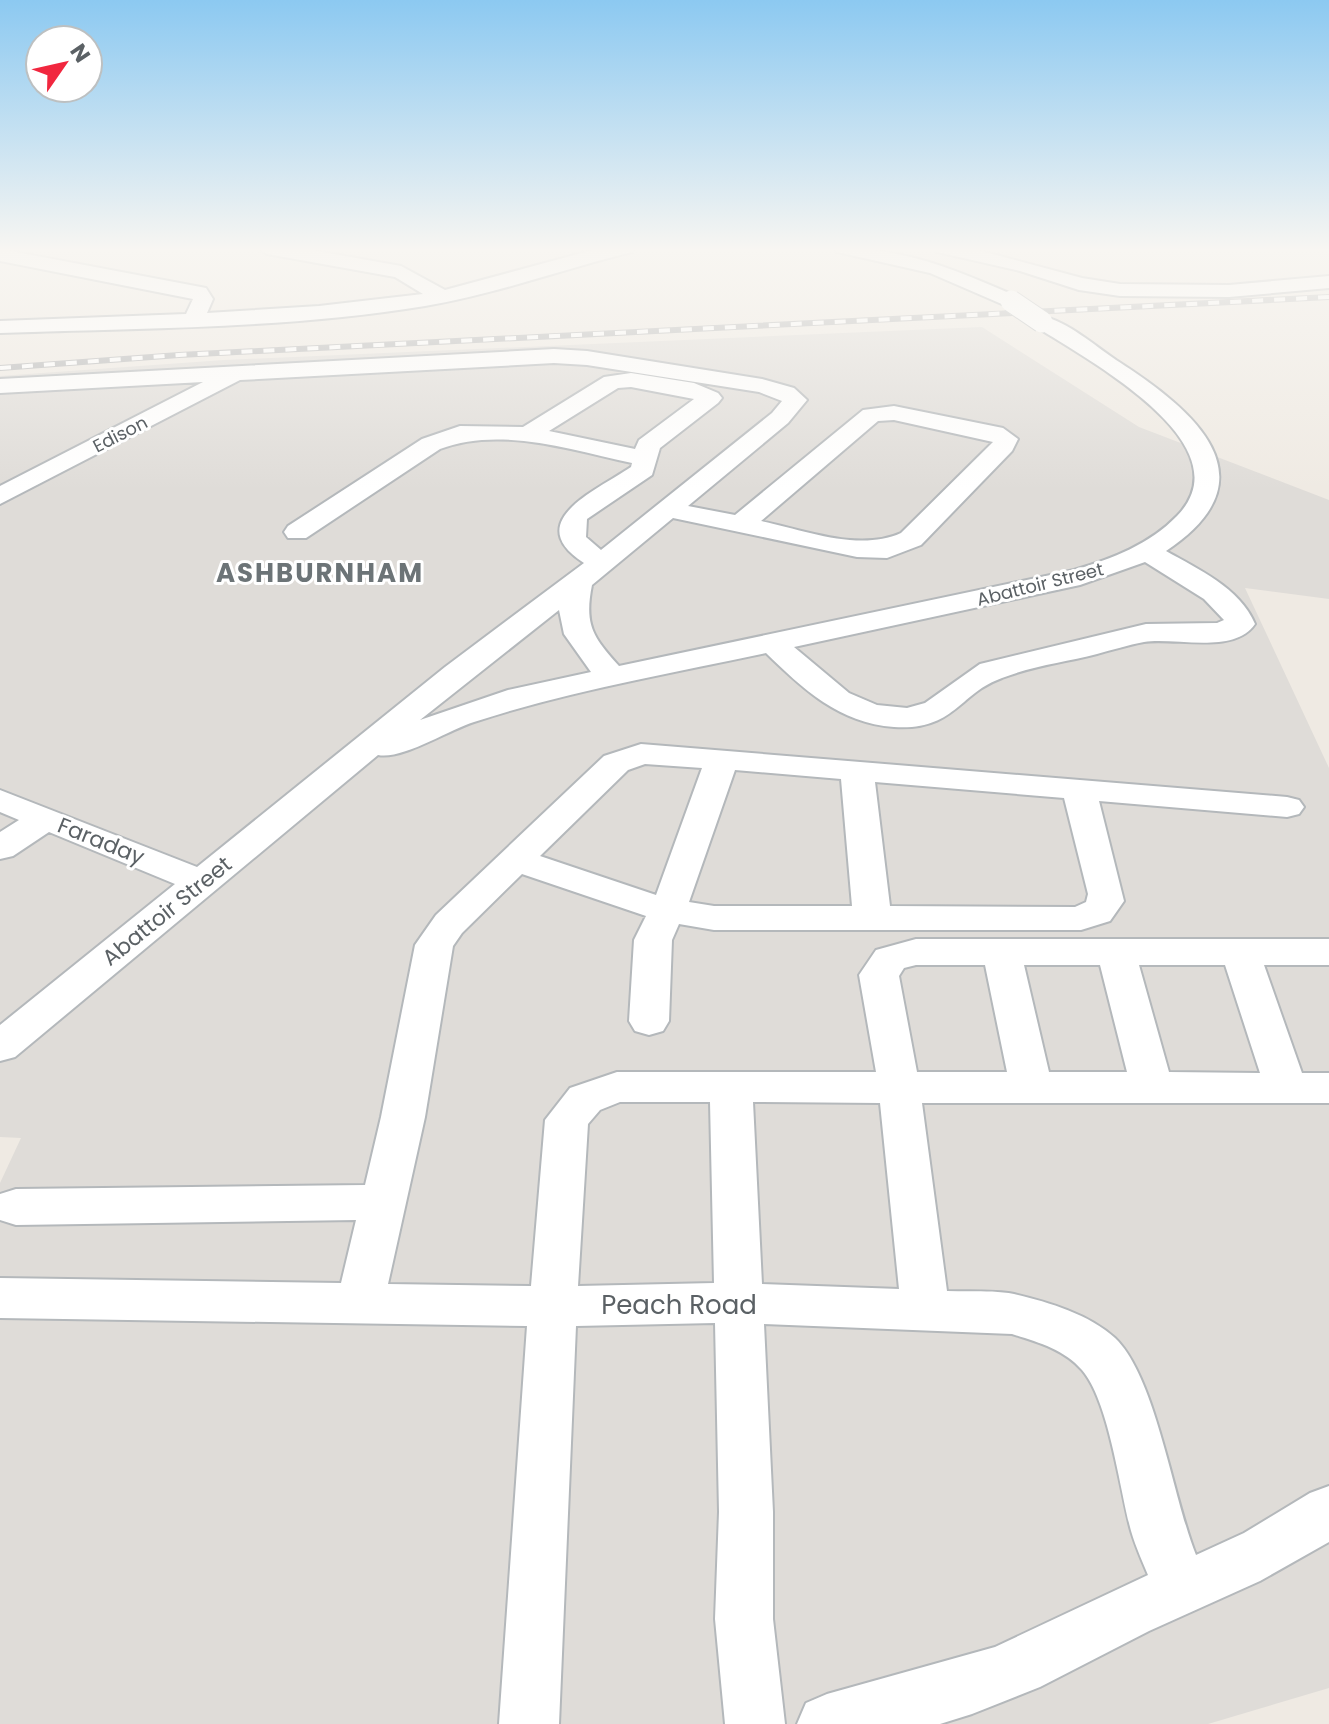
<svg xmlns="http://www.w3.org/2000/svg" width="1329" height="1724" viewBox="0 0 1329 1724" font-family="Poppins,sans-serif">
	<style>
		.industrial { fill: #dfdcd8 }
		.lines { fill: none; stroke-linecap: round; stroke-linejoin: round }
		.minor-casing { stroke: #b4b8bb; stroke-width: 4 }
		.minor { fill: #fff; fill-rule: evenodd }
		.rail-casing { stroke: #b3b4b5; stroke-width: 6 }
		.rail { stroke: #fff; stroke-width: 4; stroke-dasharray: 11; stroke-linecap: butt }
		.minor-bridge-casing { stroke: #b4b8bb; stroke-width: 23; stroke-linecap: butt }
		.minor-bridge { stroke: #fff; stroke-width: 21 }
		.labels { text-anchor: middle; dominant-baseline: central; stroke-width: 6; stroke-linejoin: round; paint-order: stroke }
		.far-street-label { font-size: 18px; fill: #5b6165; stroke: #fff }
		.street-label { font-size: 22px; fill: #5b6165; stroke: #fff }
		.far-district-label { font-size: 26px; font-weight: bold; letter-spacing: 2px; fill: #6c7477; stroke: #fff }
		.near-street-label { font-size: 26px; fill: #5b6165; stroke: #fff }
	</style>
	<rect width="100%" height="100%" fill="#efeae3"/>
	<!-- industrial -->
	<path class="industrial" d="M 982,327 L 1139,427 L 1329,500 L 1329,599 L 1245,588 L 1329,768 L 1329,1688 L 1208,1724 L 0,1724 L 0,1183 L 21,1138 L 0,1137 L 0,376 L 224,360 Z"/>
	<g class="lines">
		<!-- minor casing -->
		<g class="minor-casing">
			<path id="minor" d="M 258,248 L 300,248 L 401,266 L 445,290 L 600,248 L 634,248 L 632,252 C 563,269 496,294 425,306 C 285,329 142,328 0,333 L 0,321 L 186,314 L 193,299 L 0,261 L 0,249 L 206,288 L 213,299 L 207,313 L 319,306 L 423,294 L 395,277 L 267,254 Z
				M 835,248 C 906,248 954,269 1018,297 L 1021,301 L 1011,307 L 1004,305 L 930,273 L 837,252 Z
				M 935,248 L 970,248 L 1082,278 L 1120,284 L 1229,285 L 1329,276 L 1329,288 L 1229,297 L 1120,296 L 1079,290 L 1020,271 L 937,252 Z
				M 1042,316 C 1068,322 1094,345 1116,360 C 1194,410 1276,478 1166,551 C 1198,569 1240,588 1255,624 C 1234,655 1175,637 1144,642 C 1128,645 1112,650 1097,654 C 1066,662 1032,666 1002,678 C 959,693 955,731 894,727 C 839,723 803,689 766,653 C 668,674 569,691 474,722 C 449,730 402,760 378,755 L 15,1057 L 0,1061 L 0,1025 L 175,884 L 49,832 L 13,856 L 0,859 L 0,832 L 19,820 L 0,812 L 0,790 L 197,867 L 445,667 L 584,563 C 520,522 597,490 631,467 L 632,463 C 571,450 500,426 440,449 L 306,538 L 288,538 L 284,532 L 288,526 L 422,439 L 460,426 L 523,427 L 604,377 L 631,373 L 694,383 L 718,393 L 722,398 L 718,403 L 660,448 L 652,475 L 587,519 L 586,537 L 601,550 L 772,413 L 782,401 L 759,392 L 587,365 L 554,363 L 240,380 L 0,504 L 0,486 L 203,382 L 0,393 L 0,379 L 554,349 L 587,351 L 762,379 L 794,388 L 807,400 L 788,423 L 688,506 L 735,515 L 863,410 L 894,406 L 1003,428 L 1018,439 L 1012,451 L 921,545 L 887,558 L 857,557 L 673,518 L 592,585 C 584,625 593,637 619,666 L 1074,570 C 1112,559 1150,544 1177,516 C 1248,444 1084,358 1035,326 L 1032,322 ZM 631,387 L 694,399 L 639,440 L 635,449 L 549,431 L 618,388 ZM 894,420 L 993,442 L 901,533 C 859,552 804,530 761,521 L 878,421 ZM 1145,562 L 1204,599 L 1224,620 L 1217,623 L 1146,624 L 980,664 L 925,703 L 907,708 L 877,705 L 849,693 L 794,647 L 1080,585 ZM 559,610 L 564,634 L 591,672 L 508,690 L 420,720 Z
				M 641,744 L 1287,797 L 1299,800 L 1304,807 L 1299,814 L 1287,817 L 1099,801 L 1124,901 L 1110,921 L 1081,930 L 714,930 L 679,924 L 672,940 L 669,1021 L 663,1031 L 649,1035 L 635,1031 L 629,1021 L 634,940 L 646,916 L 522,874 L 462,933 L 453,946 L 425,1117 L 388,1284 L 531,1286 L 545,1120 L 570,1088 L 617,1072 L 876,1072 L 859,975 L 876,950 L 916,939 L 1329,939 L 1329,965 L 1264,965 L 1302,1073 L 1329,1073 L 1329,1103 L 922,1103 L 947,1291 C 969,1292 993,1290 1014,1294 C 1048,1302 1089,1314 1115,1338 C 1156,1377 1173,1499 1196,1555 L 1244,1533 L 1310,1493 L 1329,1486 L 1329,1542 L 1260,1581 L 1149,1631 L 1040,1687 L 972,1714 L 940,1724 L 797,1724 L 806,1703 L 827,1694 L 995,1647 L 1148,1575 C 1141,1558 1133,1541 1129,1523 C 1119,1483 1108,1400 1082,1370 C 1064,1349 1037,1342 1012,1334 L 764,1324 L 773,1512 L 773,1619 L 785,1724 L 725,1724 L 715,1619 L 719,1512 L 715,1323 L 576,1326 L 559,1724 L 499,1724 L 527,1326 L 0,1318 L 0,1278 L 341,1283 L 356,1220 L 16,1225 L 0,1220 L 0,1194 L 16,1189 L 365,1185 L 381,1117 L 415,945 L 436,915 L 604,756 ZM 645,764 L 702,768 L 656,895 L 540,856 L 628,770 ZM 735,770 L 841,779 L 852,906 L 714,906 L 689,902 ZM 875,782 L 1064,798 L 1088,894 L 1086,902 L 1075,907 L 890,906 ZM 916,965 L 985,965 L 1007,1072 L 917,1072 L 899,976 L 904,968 ZM 1024,965 L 1100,965 L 1127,1072 L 1049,1072 ZM 1139,965 L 1225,965 L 1260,1073 L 1169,1072 ZM 620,1102 L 710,1102 L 714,1283 L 578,1286 L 588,1124 L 600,1110 ZM 753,1102 L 880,1103 L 899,1289 L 762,1284 Z"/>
		</g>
		<!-- minor -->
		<use href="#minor" class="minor"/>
		<!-- rail casing -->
		<g class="rail-casing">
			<path id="rail" d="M 0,368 L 179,355 L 1329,297"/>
		</g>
		<!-- rail -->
		<use href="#rail" class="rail"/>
		<!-- minor-bridge casing -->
		<g class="minor-bridge-casing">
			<path id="minor-bridge" d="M 1011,301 L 1042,322"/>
		</g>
		<!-- minor-bridge -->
		<use href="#minor-bridge" class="minor-bridge"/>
	</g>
	<!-- sky -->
	<linearGradient id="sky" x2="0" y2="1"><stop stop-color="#8cc9f1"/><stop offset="0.51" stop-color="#f8f6f2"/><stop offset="1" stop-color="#f8f6f2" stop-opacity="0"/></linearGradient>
	<rect width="1329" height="490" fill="url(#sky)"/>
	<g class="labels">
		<!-- far-street labels -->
		<g class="far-street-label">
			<text transform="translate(120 434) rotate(-27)">Edison</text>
			<text transform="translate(1040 584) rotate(-14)">Abattoir Street</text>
		</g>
		<!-- street labels -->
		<g class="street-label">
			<text transform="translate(101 841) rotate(22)">Faraday</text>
			<text transform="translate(167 911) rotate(-39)">Abattoir Street</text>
		</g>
		<!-- far-district labels -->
		<g class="far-district-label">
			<text x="320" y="573">ASHBURNHAM</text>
		</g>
		<!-- near-street labels -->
		<g class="near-street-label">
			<text x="679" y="1305">Peach Road</text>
		</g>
	</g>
	<!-- north arrow -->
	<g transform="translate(64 64) rotate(56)"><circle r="38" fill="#ffffff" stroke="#bdc0c1" stroke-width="2"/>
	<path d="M0-6L14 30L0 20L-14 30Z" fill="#f1273f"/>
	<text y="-12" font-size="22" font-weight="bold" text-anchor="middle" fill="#5b6165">N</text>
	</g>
</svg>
